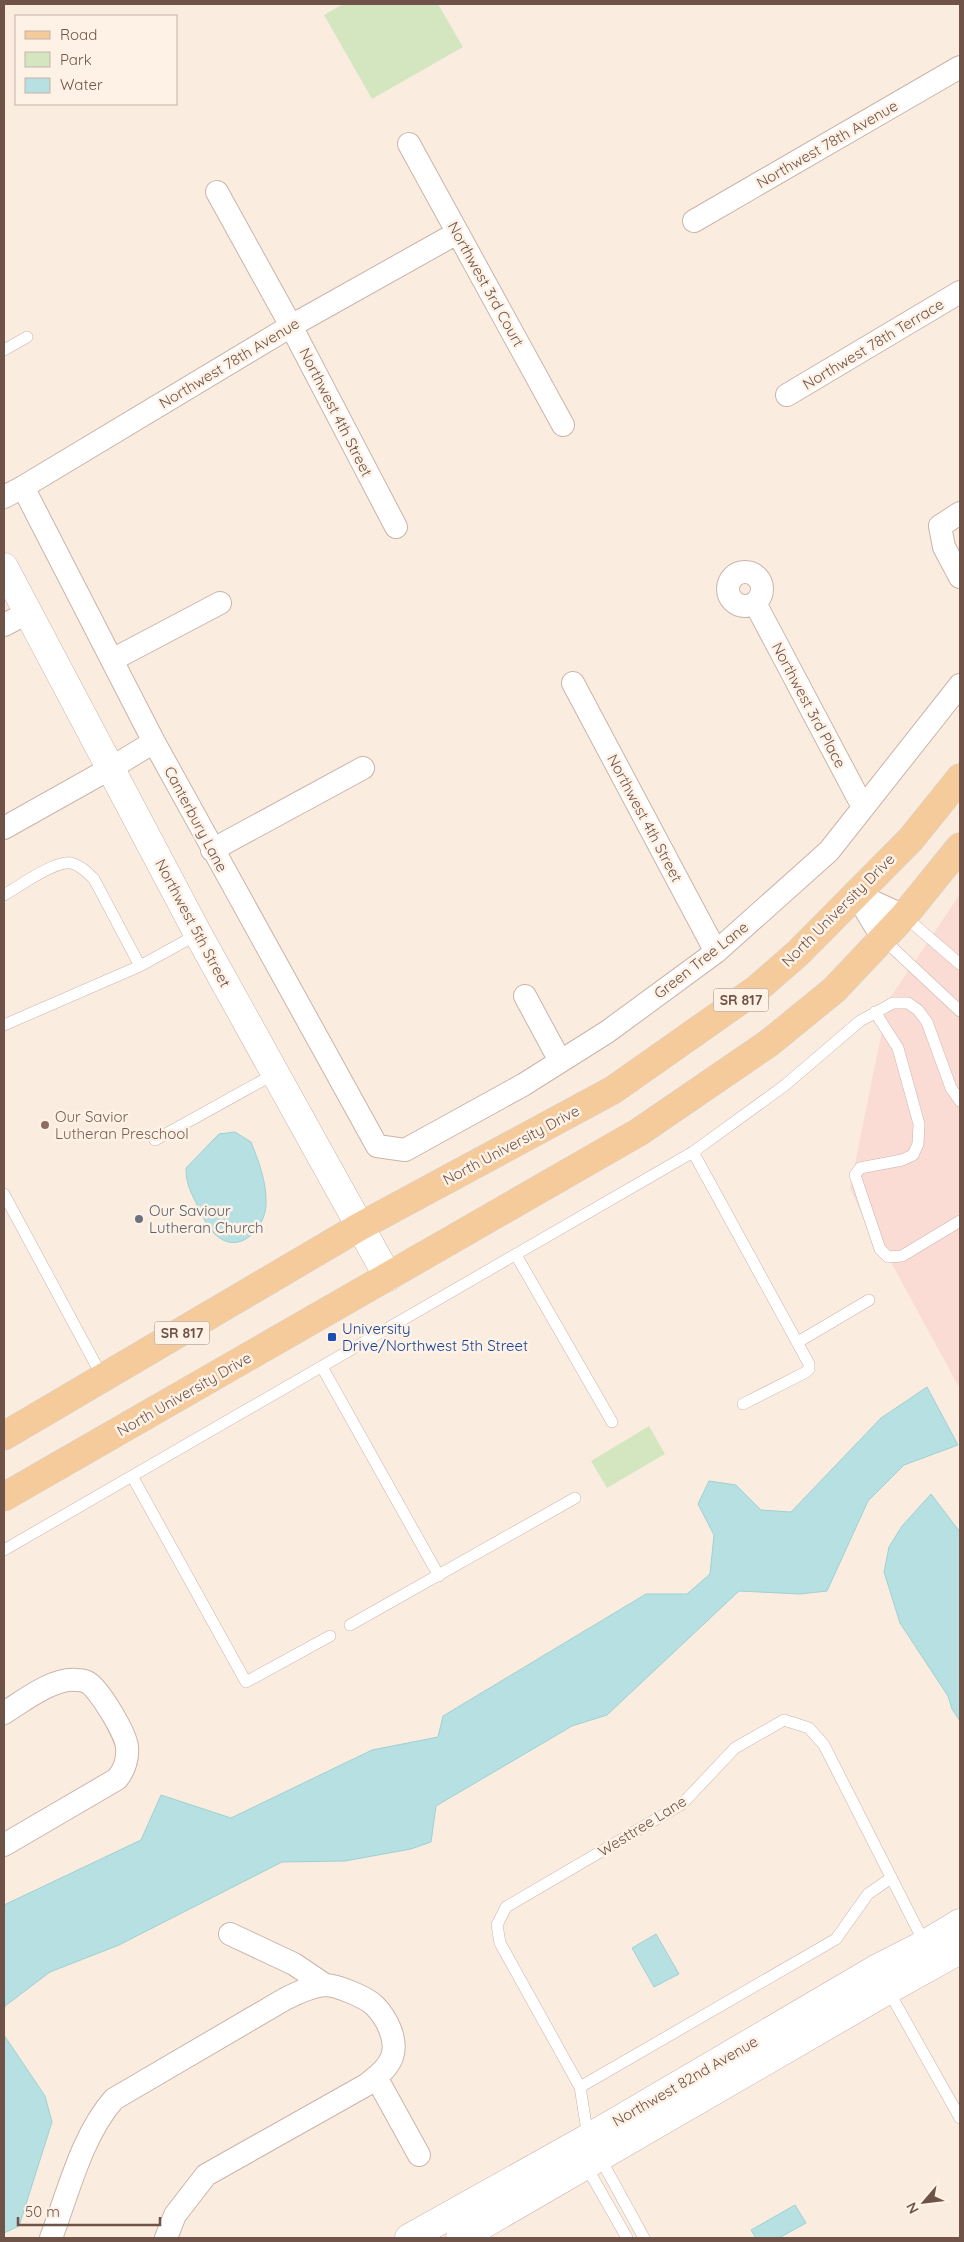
<svg xmlns="http://www.w3.org/2000/svg" width="964" height="2242" viewBox="0 0 964 2242" font-family="Quicksand,sans-serif">
	<style>
		.commercial { fill: #fadcd4 }
		.green { fill: #d4e6c0 }
		.water { fill: #b7e0e2; stroke: #9ed1d3 }
		.lines { fill: none; stroke-linecap: round; stroke-linejoin: round }
		.service-casing { stroke: #cab4a8; stroke-width: 12 }
		.minor-casing { stroke: #cab4a8; stroke-width: 24 }
		.tertiary-casing { stroke: #cab4a8; stroke-width: 29 }
		.primary-casing { stroke: #d7cfcc; stroke-width: 29 }
		.service { stroke: #fff; stroke-width: 11 }
		.minor { stroke: #fff; stroke-width: 22 }
		.tertiary { stroke: #fff; stroke-width: 28 }
		.primary { stroke: #f6cb9c; stroke-width: 28 }
		.education-dot { fill: #8d6e63; stroke: #fef2e6; stroke-width: 2 }
		.worship-dot { fill: #6b7280; stroke: #fef2e6; stroke-width: 2 }
		.transit-dot { fill: #1a4fb4; stroke: #fef2e6; stroke-width: 2 }
		.labels { text-anchor: middle; dominant-baseline: central; stroke-width: 5; stroke-linejoin: round; paint-order: stroke }
		.shield { fill: #fef2e6; stroke: #9a8378; stroke-width: 1 }
		.shield-label { font-size: 14px; font-weight: bold; fill: #6f5349 }
		.street-label { font-size: 15px; fill: #6f5349; stroke: #fef2e6 }
		.education-label { font-size: 15px; fill: #785e54; stroke: #fef2e6; text-anchor: start }
		.worship-label { font-size: 15px; fill: #5b616d; stroke: #fef2e6; text-anchor: start }
		.transit-label { font-size: 15px; fill: #164399; stroke: #fef2e6; text-anchor: start }
	</style>
	<rect width="100%" height="100%" fill="#faede0"/>
	<!-- commercial -->
	<path class="commercial" d="M 960,894 L 960,1389 L 888,1257 L 867,1227 L 850,1188 L 888,1001 Z"/>
	<!-- green -->
	<path class="green" d="M 343,4 L 438,4 L 463,47 L 372,99 L 324,15 Z
		M 649,1426 L 665,1454 L 607,1488 L 591,1461 Z"/>
	<!-- water -->
	<path class="water" d="M 235,1132 L 251,1142 C 259,1162 267,1183 266,1205 C 265,1229 239,1255 217,1236 C 208,1229 203,1217 198,1207 C 191,1192 186,1185 186,1168 L 219,1134 Z
		M 927,1387 L 958,1445 L 904,1465 L 868,1501 L 827,1591 L 800,1594 L 739,1591 L 607,1715 L 572,1726 L 436,1806 L 431,1842 L 411,1849 L 345,1861 L 282,1862 L 119,1945 L 50,1972 L 5,2006 L 4,2013 L 4,1905 L 141,1840 L 161,1795 L 231,1818 L 372,1750 L 438,1737 L 443,1716 L 646,1594 L 687,1594 L 710,1574 L 714,1535 L 698,1504 L 709,1481 L 736,1485 L 761,1510 L 791,1512 L 881,1418 Z
		M 931,1494 L 960,1532 L 960,1721 L 952,1709 L 948,1696 L 900,1623 L 884,1572 L 889,1547 L 902,1526 Z
		M 656,1934 L 679,1974 L 654,1987 L 632,1948 Z
		M 4,2035 L 45,2096 L 52,2122 L 19,2226 L 4,2233 Z
		M 795,2205 L 806,2223 L 779,2238 L 756,2238 L 751,2230 Z"/>
	<g class="lines">
		<!-- service casing -->
		<g class="service-casing">
			<path id="service" d="M 4,350 L 27,337
				M 4,895 C 18,887 55,860 71,863 C 80,865 88,873 94,879 L 140,966
				M 904,916 L 960,964
				M 883,939 L 960,1011
				M 875,1012 L 898,1048 L 919,1124 L 918,1144 L 913,1155 L 902,1160 L 860,1168 L 855,1175 L 880,1249 L 888,1257 L 902,1256 L 960,1221
				M 4,1025 L 140,966 L 198,934
				M 155,1140 L 276,1073
				M 693,1152 L 809,1364 L 809,1369 L 806,1372 L 743,1404
				M 4,1194 L 103,1378
				M 516,1255 L 612,1422
				M 798,1342 L 869,1300
				M 322,1367 L 439,1576
				M 132,1476 L 246,1682 L 330,1636
				M 4,1550 L 693,1152 L 784,1086 L 860,1021 L 893,1003 L 908,1003 L 918,1010 L 927,1022 L 951,1088 L 960,1101
				M 350,1625 L 575,1498
				M 888,1990 L 960,2118
				M 580,2087 L 836,1939 L 868,1894 L 891,1878
				M 588,2137 L 580,2087 L 500,1943 L 497,1925 L 506,1907 L 682,1804 L 735,1748 L 784,1720 L 809,1728 L 824,1745 L 925,1944
				M 599,2156 L 644,2238
				M 585,2164 L 627,2238"/>
		</g>
		<!-- minor casing -->
		<g class="minor-casing">
			<path id="minor" d="M 409,144 L 563,425
				M 217,192 L 291,326 L 396,527
				M 694,221 L 960,67
				M 787,395 L 960,292
				M 23,487 L 154,742 L 377,1146 L 405,1150 L 523,1085 L 607,1032 L 716,952 L 829,851 L 960,685
				M 4,497 L 23,487 L 291,326 L 457,233
				M 960,513 L 940,526 L 944,547 L 960,577
				M728 589a17 17 0 1 1 34 0a17 17 0 1 1-34 0Z
				M 755,603 L 863,807
				M 4,625 L 29,612
				M 112,660 L 220,603
				M 573,683 L 716,952
				M 4,828 L 111,768 L 154,742
				M 212,850 L 363,768
				M 856,894 L 904,916
				M 856,894 L 883,939
				M 525,996 L 560,1061
				M 4,1713 C 22,1702 54,1677 76,1680 C 79,1680 85,1681 87,1682 C 99,1688 126,1734 127,1747 C 128,1760 125,1769 117,1779 L 4,1845
				M 230,1934 L 294,1964 L 325,1985
				M 376,2077 L 419,2155
				M 51,2238 C 68,2193 82,2135 114,2099 L 285,1999 C 297,1993 311,1986 325,1985 C 337,1985 365,1997 374,2005 C 387,2018 398,2040 392,2057 C 387,2070 376,2077 366,2085 L 206,2175 L 175,2215 L 166,2238"/>
		</g>
		<!-- tertiary casing -->
		<g class="tertiary-casing">
			<path id="tertiary" d="M 4,567 L 198,934 L 388,1277
				M 409,2238 L 588,2138 L 876,1969 L 925,1944 L 960,1923
				M 460,2238 L 888,1990 L 960,1950"/>
		</g>
		<!-- primary casing -->
		<g class="primary-casing">
			<path id="primary" d="M 4,1436 L 359,1227 L 613,1090 L 758,988 L 798,953 L 911,839 L 960,778
				M 4,1497 L 639,1132 L 769,1043 L 834,990 L 904,916 L 960,847"/>
		</g>
		<!-- service -->
		<use href="#service" class="service"/>
		<!-- minor -->
		<use href="#minor" class="minor"/>
		<!-- tertiary -->
		<use href="#tertiary" class="tertiary"/>
		<!-- primary -->
		<use href="#primary" class="primary"/>
	</g>
	<!-- markers -->
	<circle class="education-dot" cx="45" cy="1125" r="5"/>
	<circle class="worship-dot" cx="139" cy="1219" r="5"/>
	<rect class="transit-dot" x="327" y="1332" width="10" height="10" rx="2.5"/>
	<g class="labels">
		<!-- shield labels -->
		<g class="shield">
			<rect x="713.5" y="988.5" width="55" height="23" rx="4"/>
			<rect x="154.5" y="1321.5" width="55" height="23" rx="4"/>
		</g>
		<g class="shield-label">
			<text x="741" y="1000">SR 817</text>
			<text x="182" y="1333">SR 817</text>
		</g>
		<!-- street labels -->
		<g class="street-label">
			<text transform="translate(827 144) rotate(-30)">Northwest 78th Avenue</text>
			<text transform="translate(486 284) rotate(61)">Northwest 3rd Court</text>
			<text transform="translate(873 344) rotate(-31)">Northwest 78th Terrace</text>
			<text transform="translate(229 363) rotate(-31)">Northwest 78th Avenue</text>
			<text transform="translate(336 412) rotate(63)">Northwest 4th Street</text>
			<text transform="translate(809 705) rotate(62)">Northwest 3rd Place</text>
			<text transform="translate(645 818) rotate(62)">Northwest 4th Street</text>
			<text transform="translate(196 819) rotate(62)">Canterbury Lane</text>
			<text transform="translate(838 910) rotate(-45)">North University Drive</text>
			<text transform="translate(193 923) rotate(62)">Northwest 5th Street</text>
			<text transform="translate(701 960) rotate(-38)">Green Tree Lane</text>
			<text transform="translate(511 1145) rotate(-28)">North University Drive</text>
			<text transform="translate(184 1394) rotate(-30)">North University Drive</text>
			<text transform="translate(642 1826) rotate(-32)">Westtree Lane</text>
			<text transform="translate(685 2081) rotate(-30)">Northwest 82nd Avenue</text>
		</g>
		<!-- education labels -->
		<g class="education-label">
			<text x="55" y="1116">Our Savior<tspan x="55" dy="17">Lutheran Preschool</tspan></text>
		</g>
		<!-- worship labels -->
		<g class="worship-label">
			<text x="149" y="1210">Our Saviour<tspan x="149" dy="17">Lutheran Church</tspan></text>
		</g>
		<!-- transit labels -->
		<g class="transit-label">
			<text x="342" y="1328">University<tspan x="342" dy="17">Drive/Northwest 5th Street</tspan></text>
		</g>
	</g>
	<!-- border -->
	<rect width="964" height="2242" fill="none" stroke="#6f5349" stroke-width="10"/>
	<!-- legend -->
	<rect x="15" y="15" width="162" height="90" fill="#fef2e6" stroke="#c5b2a7"/>
	<rect x="25" y="31" width="25" height="8" fill="#f6cb9c" stroke="#c5b2a7"/>
	<text x="60" y="40" font-size="15" fill="#6f5349">Road</text>
	<rect x="25" y="52" width="25" height="15" fill="#d4e6c0" stroke="#c5b2a7"/>
	<text x="60" y="65" font-size="15" fill="#6f5349">Park</text>
	<rect x="25" y="78" width="25" height="15" fill="#b7e0e2" stroke="#c5b2a7"/>
	<text x="60" y="90" font-size="15" fill="#6f5349">Water</text>
	<!-- north arrow -->
	<g transform="translate(924 2202) rotate(242)" stroke="#fef2e6" stroke-width="4" paint-order="stroke">
	<path d="M0-4L9 19L0 12L-9 19Z" fill="#6f5349"/>
	<text y="-8" font-size="14" font-weight="bold" text-anchor="middle" fill="#6f5349">N</text>
	</g>
	<!-- scale -->
	<path d="M18 2217v8h142v-8" fill="none" stroke="#6f5349" stroke-width="2.5"/>
	<text x="25" y="2217" font-size="15" fill="#6f5349" stroke="#fef2e6" stroke-width="4" paint-order="stroke">50 m</text>
</svg>
